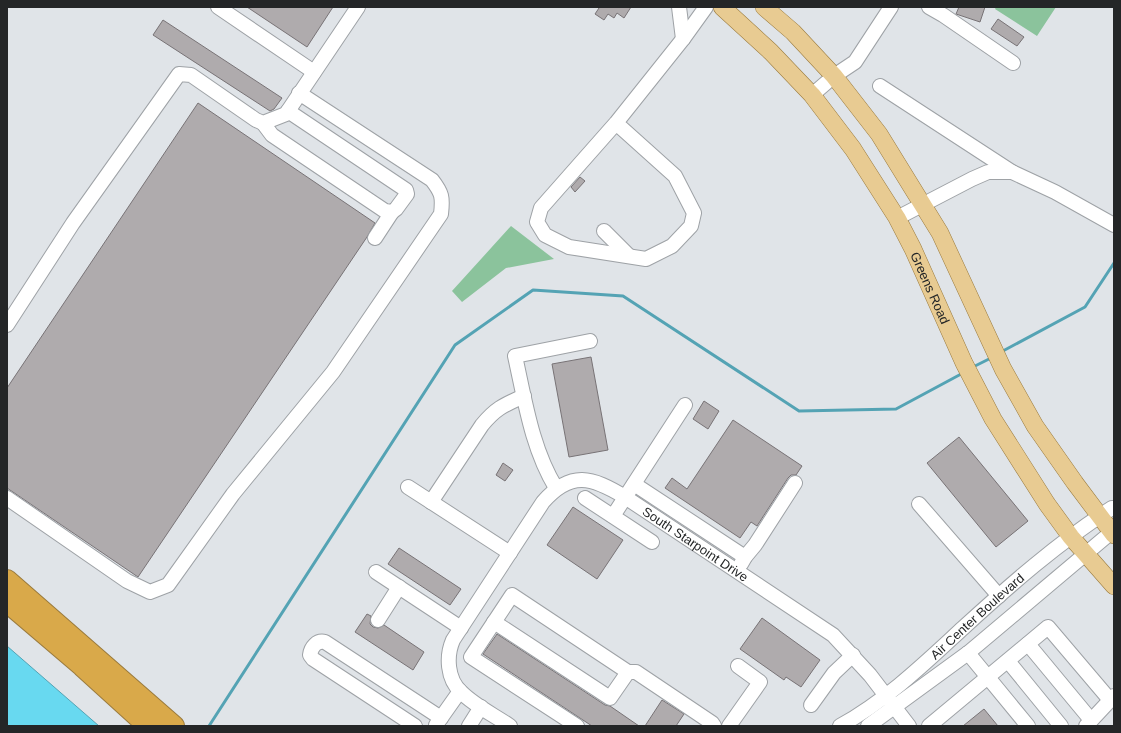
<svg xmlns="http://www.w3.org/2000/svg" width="1121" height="733" viewBox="0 0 1121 733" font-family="Arial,sans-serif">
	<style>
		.green { fill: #8bc39c }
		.water { fill: #68d9f0; stroke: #54a3b4 }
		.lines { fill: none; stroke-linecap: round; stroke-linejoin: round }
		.stream { stroke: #54a3b4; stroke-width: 3 }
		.building { fill: #afabad; stroke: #787376 }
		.minor-casing { stroke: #9ea2a6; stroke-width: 16 }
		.major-casing { stroke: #9a7b3e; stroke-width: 18 }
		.highway-casing { stroke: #9a7b3e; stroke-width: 22 }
		.minor { stroke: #fff; stroke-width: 14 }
		.major { stroke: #e8cb92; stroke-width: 17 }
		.highway { stroke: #d9a94a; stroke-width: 20 }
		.labels { text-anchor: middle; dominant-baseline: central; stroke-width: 4; stroke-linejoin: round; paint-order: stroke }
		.street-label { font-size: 13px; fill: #242627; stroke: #edf1f5 }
	</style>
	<rect width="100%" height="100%" fill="#e0e4e8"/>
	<!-- green -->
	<path class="green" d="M 996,7 L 1056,7 L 1037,36 L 995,9 Z
		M 511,226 L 554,259 L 506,268 L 462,302 L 452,291 Z"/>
	<!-- water -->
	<path class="water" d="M 7,646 L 99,726 L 7,726 Z"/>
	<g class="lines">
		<!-- stream -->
		<path class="stream" d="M 1001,352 L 1085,307 L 1114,263
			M 973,367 L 991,358
			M 209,726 L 455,345 L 533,290 L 623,296 L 799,411 L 896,409 L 963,373"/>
	</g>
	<!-- building -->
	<path class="building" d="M 247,7 L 333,7 L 307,47 Z
		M 597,7 L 631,7 L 624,18 L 617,13 L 614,18 L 608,14 L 604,20 L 595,14 L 599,8 Z
		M 959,7 L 985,7 L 980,22 L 956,14 Z
		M 998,19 L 1024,37 L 1017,46 L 991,29 Z
		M 163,20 L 282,98 L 274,109 L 270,111 L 153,35 Z
		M 198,103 L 375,223 L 367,237 L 138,577 L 7,488 L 7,388 Z
		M 580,177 L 585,181 L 575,192 L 571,187 Z
		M 591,357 L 608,450 L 569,457 L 552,364 Z
		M 704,401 L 719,411 L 708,429 L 693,419 Z
		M 733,420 L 802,466 L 796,475 L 791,475 L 788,478 L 757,526 L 751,522 L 740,538 L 665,488 L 672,478 L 687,489 Z
		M 959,437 L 1028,521 L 996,547 L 927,463 Z
		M 503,463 L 513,470 L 505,481 L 496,475 Z
		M 573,507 L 623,540 L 597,579 L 547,545 Z
		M 399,548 L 461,589 L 450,605 L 388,564 Z
		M 367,614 L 371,616 L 370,624 L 373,627 L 378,628 L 384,625 L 424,652 L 413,670 L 355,632 Z
		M 762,618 L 820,660 L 801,687 L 786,677 L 784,680 L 740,649 Z
		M 497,634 L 605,705 L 610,706 L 639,726 L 592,726 L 483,654 Z
		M 662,700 L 684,714 L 676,726 L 645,726 Z
		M 984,709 L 998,726 L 963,726 Z"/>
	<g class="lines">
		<!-- minor casing -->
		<g class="minor-casing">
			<g id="minor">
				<path d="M 218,7 L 314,72"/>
				<path d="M 679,7 L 683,39"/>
				<path d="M 929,7 L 943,15 L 1013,63"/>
				<path d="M 880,86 L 1012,172"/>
				<path d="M 812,95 L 834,76 L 855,62 L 891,7"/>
				<path d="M 263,123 L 272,135 L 385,211 L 392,212 L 396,209 L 407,194 L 406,190 L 288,111"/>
				<path d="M 616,123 L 675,176 L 694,213 L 691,226 L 672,246 L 646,259 L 569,247 L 545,235 L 537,222 L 541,208 L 616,123 L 683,39 L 706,7"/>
				<path d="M 897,218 L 972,179 L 988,172 L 1012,172 L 1055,192 L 1114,225"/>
				<path d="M 604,231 L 629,256"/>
				<path d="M 375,238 L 392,212"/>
				<path d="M 7,325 L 73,223 L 179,74 L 191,75 L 256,120 L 263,123 L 286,114 L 358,7"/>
				<path d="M 634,484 L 745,557"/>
				<path d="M 408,487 L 510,553"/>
				<path d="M 556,488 C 532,449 525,401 515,356 L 590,341"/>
				<path d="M 7,498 L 127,581 L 150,592 L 168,585 L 233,494 L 333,372 L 441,214 C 443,197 442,193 432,180 L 299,93"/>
				<path d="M 585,498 L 652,542"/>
				<path d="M 431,502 L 482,425 C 496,408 504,405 524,396"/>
				<path d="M 919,504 L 999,596"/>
				<path d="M 613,516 L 685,405"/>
				<path d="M 741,564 L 745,557 L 755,545 L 795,483"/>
				<path d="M 376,572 L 461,628"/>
				<path d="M 378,620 L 399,587"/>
				<path d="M 494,622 L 610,698 L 628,672"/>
				<path d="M 1028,644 L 1091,720"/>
				<path d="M 968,653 L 1028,726"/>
				<path d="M 1008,661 L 1061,726"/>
				<path d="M 811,705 L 834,673 L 853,655"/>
				<path d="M 436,725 L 460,691"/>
				<path d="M 415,726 L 313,659 L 310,655 C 311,647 317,640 325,642 L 441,718"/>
				<path d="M 469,726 L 481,707"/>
				<path id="s1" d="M 510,726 C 494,715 475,706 461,692 C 447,679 446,656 453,640 L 543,502 C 571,470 592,477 625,497 L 833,635 L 870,675 L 909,726"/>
				<path d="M 577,726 L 471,657 L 512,595 L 628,672 L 636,672 L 712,723 L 714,726"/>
				<path d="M 729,726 L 760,682 L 738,666"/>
				<path id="s2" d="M 840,726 C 887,700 925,663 963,628 C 1010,585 1059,542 1112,508 L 1114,508"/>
				<path d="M 868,726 L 968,653 L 1114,530"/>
				<path d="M 929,726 L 1048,627 L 1110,700"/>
				<path d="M 1086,726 L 1114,696"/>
			</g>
		</g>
		<!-- major casing -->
		<g class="major-casing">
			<g id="major">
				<path id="s3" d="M 722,7 L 771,52 L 812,95 L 853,149 L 897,218 L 913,249 L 964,363 L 993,419 L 1047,504 L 1071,537 L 1114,586"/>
				<path d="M 764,7 L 793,32 L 834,76 L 879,134 L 940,233 L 1003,369 L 1035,426 L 1075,483 L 1114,535"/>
			</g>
		</g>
		<!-- highway casing -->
		<g class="highway-casing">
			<path id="highway" d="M 7,580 L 174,726
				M 7,602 L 82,666 L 148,726"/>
		</g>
		<!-- minor -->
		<use href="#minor" class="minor"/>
		<!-- major -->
		<use href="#major" class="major"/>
		<!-- highway -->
		<use href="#highway" class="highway"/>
	</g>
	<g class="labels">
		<!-- street labels -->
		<g class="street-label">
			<text stroke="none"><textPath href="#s3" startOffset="353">Greens Road</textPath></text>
			<text stroke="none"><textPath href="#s1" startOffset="458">South Starpoint Drive</textPath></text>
			<text stroke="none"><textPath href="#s2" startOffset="176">Air Center Boulevard</textPath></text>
		</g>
	</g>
	<!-- border -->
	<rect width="1121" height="733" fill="none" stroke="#242627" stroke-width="16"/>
</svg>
